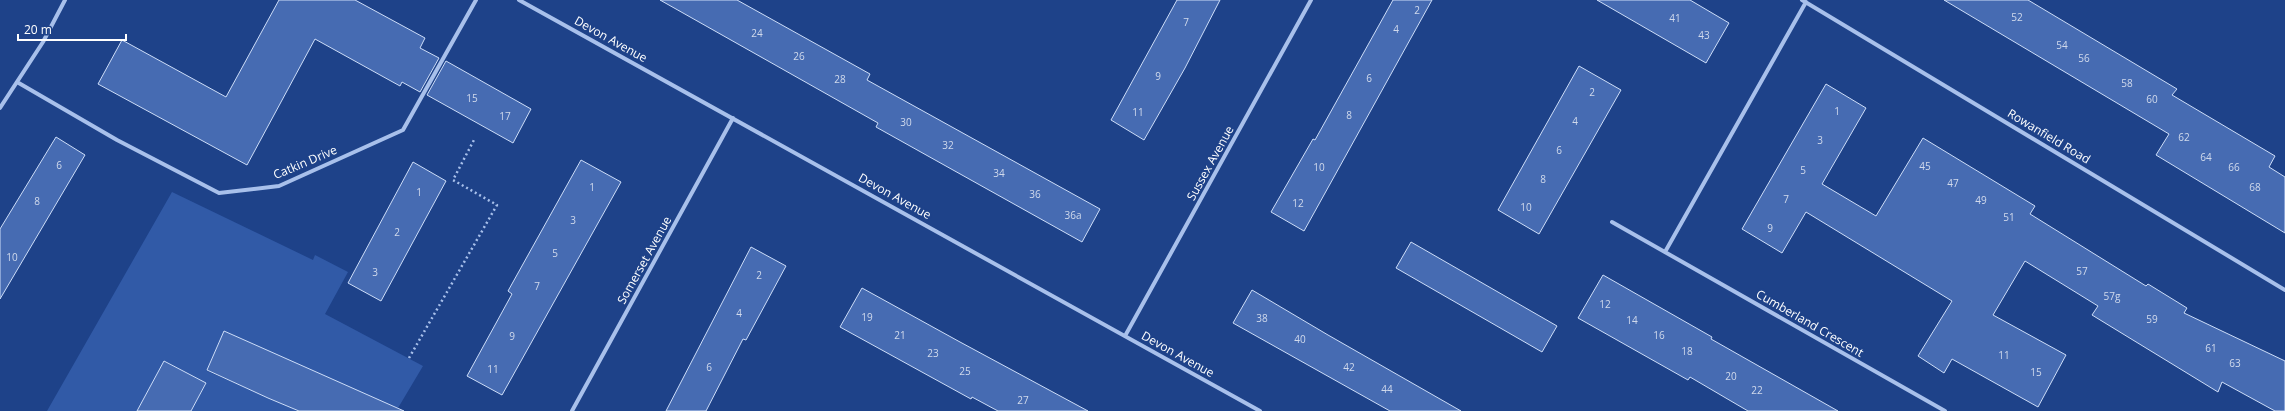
<svg xmlns="http://www.w3.org/2000/svg" width="2285" height="411" viewBox="0 0 2285 411" font-family="'Open Sans',sans-serif">
	<style>
		.green { fill: #315aa7 }
		.building { fill: #466bb2; stroke: #cdddf8 }
		.lines { fill: none; stroke-linecap: round; stroke-linejoin: round }
		.path { stroke: #a8c0eb; stroke-width: 2.5; stroke-dasharray: 2 3; stroke-linecap: butt }
		.street { stroke: #a8c0eb; stroke-width: 4 }
		.labels { text-anchor: middle; dominant-baseline: central; stroke-width: 4; stroke-linejoin: round; paint-order: stroke }
		.number-label { font-size: 10px; fill: #d1daec }
		.street-label { font-size: 12px; fill: #fff; stroke: #1e4289 }
	</style>
	<rect width="100%" height="100%" fill="#1e4289"/>
	<!-- green -->
	<path class="green" d="M 172,192 L 313,260 L 315,255 L 348,272 L 325,314 L 423,366 L 398,408 L 219,342 L 207,371 L 299,411 L 191,411 L 206,384 L 165,361 L 137,411 L 47,411 Z"/>
	<!-- building -->
	<path class="building" d="M 279,0 L 355,0 L 425,38 L 420,48 L 439,58 L 420,92 L 402,82 L 400,86 L 315,39 L 247,165 L 98,84 L 122,40 L 226,97 Z
		M 660,0 L 737,0 L 870,74 L 867,80 L 1100,209 L 1082,242 L 876,127 L 878,123 Z
		M 1177,0 L 1220,0 L 1185,68 L 1144,140 L 1111,120 Z
		M 1393,0 L 1432,0 L 1304,231 L 1271,212 L 1313,139 L 1315,140 Z
		M 1597,0 L 1690,0 L 1729,23 L 1706,63 Z
		M 1944,0 L 2028,0 L 2177,89 L 2172,95 L 2275,156 L 2269,167 L 2285,177 L 2285,233 L 2156,155 L 2169,134 Z
		M 446,61 L 531,109 L 513,143 L 427,95 Z
		M 1579,66 L 1621,90 L 1539,234 L 1498,210 Z
		M 1826,84 L 1866,108 L 1822,184 L 1876,216 L 1923,138 L 2035,206 L 2030,214 L 2146,286 L 2148,284 L 2187,308 L 2184,313 L 2285,361 L 2285,411 L 2275,411 L 2222,382 L 2218,392 L 2092,315 L 2098,306 L 2025,261 L 1993,315 L 2066,355 L 2038,407 L 1952,359 L 1944,373 L 1918,356 L 1952,301 L 1806,212 L 1782,253 L 1742,229 Z
		M 56,137 L 85,155 L 0,299 L 0,229 Z
		M 581,160 L 621,182 L 502,395 L 467,376 L 512,294 L 508,291 Z
		M 413,162 L 446,181 L 381,301 L 348,283 Z
		M 1411,242 L 1557,326 L 1542,352 L 1396,268 Z
		M 751,247 L 786,266 L 746,340 L 743,339 L 706,411 L 666,411 Z
		M 1603,275 L 1712,337 L 1711,339 L 1838,411 L 1748,411 L 1690,377 L 1688,380 L 1578,318 Z
		M 862,288 L 960,342 L 1088,411 L 998,411 L 972,397 L 971,399 L 840,327 Z
		M 1252,290 L 1328,335 L 1461,411 L 1390,411 L 1233,323 Z
		M 224,331 L 404,411 L 299,411 L 268,398 L 207,370 Z
		M 164,361 L 206,383 L 191,411 L 137,411 Z"/>
	<g class="lines">
		<!-- path -->
		<path class="path" d="M 409,358 L 497,205 L 453,180 L 475,138"/>
		<!-- street -->
		<path class="street" d="M 519,0 L 1260,411
			M 1802,0 L 2285,290
			M 17,82 L 117,140 L 219,193 L 279,186 L 403,130 L 476,0
			M 0,108 L 43,42 L 65,0
			M 1612,222 L 1945,411
			M 1665,252 L 1806,2
			M 1125,336 L 1311,0
			M 572,411 L 733,118"/>
	</g>
	<g class="labels">
		<!-- number labels -->
		<g class="number-label">
			<text x="1417" y="10">2</text>
			<text x="2017" y="17">52</text>
			<text x="1675" y="18">41</text>
			<text x="1186" y="22">7</text>
			<text x="1396" y="29">4</text>
			<text x="757" y="33">24</text>
			<text x="1704" y="35">43</text>
			<text x="2062" y="45">54</text>
			<text x="799" y="56">26</text>
			<text x="2084" y="58">56</text>
			<text x="1158" y="76">9</text>
			<text x="1369" y="78">6</text>
			<text x="840" y="79">28</text>
			<text x="2127" y="83">58</text>
			<text x="1592" y="92">2</text>
			<text x="472" y="98">15</text>
			<text x="2152" y="99">60</text>
			<text x="1837" y="111">1</text>
			<text x="1138" y="112">11</text>
			<text x="1349" y="115">8</text>
			<text x="505" y="116">17</text>
			<text x="1575" y="121">4</text>
			<text x="906" y="122">30</text>
			<text x="2184" y="137">62</text>
			<text x="1820" y="140">3</text>
			<text x="948" y="145">32</text>
			<text x="1559" y="150">6</text>
			<text x="2206" y="157">64</text>
			<text x="59" y="165">6</text>
			<text x="1925" y="166">45</text>
			<text x="1319" y="167">10</text>
			<text x="2234" y="167">66</text>
			<text x="1803" y="170">5</text>
			<text x="999" y="173">34</text>
			<text x="1543" y="179">8</text>
			<text x="1953" y="183">47</text>
			<text x="592" y="187">1</text>
			<text x="2255" y="187">68</text>
			<text x="419" y="192">1</text>
			<text x="1035" y="194">36</text>
			<text x="1786" y="199">7</text>
			<text x="1981" y="200">49</text>
			<text x="37" y="201">8</text>
			<text x="1298" y="203">12</text>
			<text x="1526" y="207">10</text>
			<text x="1073" y="215">36a</text>
			<text x="2009" y="217">51</text>
			<text x="573" y="220">3</text>
			<text x="1770" y="228">9</text>
			<text x="397" y="232">2</text>
			<text x="555" y="253">5</text>
			<text x="12" y="257">10</text>
			<text x="2082" y="271">57</text>
			<text x="375" y="272">3</text>
			<text x="759" y="275">2</text>
			<text x="537" y="286">7</text>
			<text x="2112" y="296">57g</text>
			<text x="1605" y="304">12</text>
			<text x="739" y="313">4</text>
			<text x="867" y="317">19</text>
			<text x="1262" y="318">38</text>
			<text x="2152" y="319">59</text>
			<text x="1632" y="320">14</text>
			<text x="900" y="335">21</text>
			<text x="1659" y="335">16</text>
			<text x="512" y="336">9</text>
			<text x="1300" y="339">40</text>
			<text x="2211" y="348">61</text>
			<text x="1687" y="351">18</text>
			<text x="933" y="353">23</text>
			<text x="2004" y="355">11</text>
			<text x="2235" y="363">63</text>
			<text x="709" y="367">6</text>
			<text x="1349" y="367">42</text>
			<text x="493" y="369">11</text>
			<text x="965" y="371">25</text>
			<text x="2036" y="372">15</text>
			<text x="1731" y="376">20</text>
			<text x="1387" y="389">44</text>
			<text x="1757" y="390">22</text>
			<text x="1023" y="400">27</text>
		</g>
		<!-- street labels -->
		<g class="street-label">
			<text transform="translate(611 39) rotate(29)">Devon Avenue</text>
			<text transform="translate(2049 136) rotate(31)">Rowanfield Road</text>
			<text transform="translate(305 162) rotate(-23)">Catkin Drive</text>
			<text transform="translate(1210 163) rotate(-61)">Sussex Avenue</text>
			<text transform="translate(895 196) rotate(29)">Devon Avenue</text>
			<text transform="translate(644 260) rotate(-61)">Somerset Avenue</text>
			<text transform="translate(1810 323) rotate(30)">Cumberland Crescent</text>
			<text transform="translate(1178 354) rotate(29)">Devon Avenue</text>
		</g>
	</g>
	<!-- scale -->
	<path d="M18 34v6h108v-6" fill="none" stroke="#ffffff" stroke-width="2"/>
	<text x="24" y="34" font-size="12" fill="#ffffff" stroke="#1e4289" stroke-width="3" paint-order="stroke">20 m</text>
</svg>
